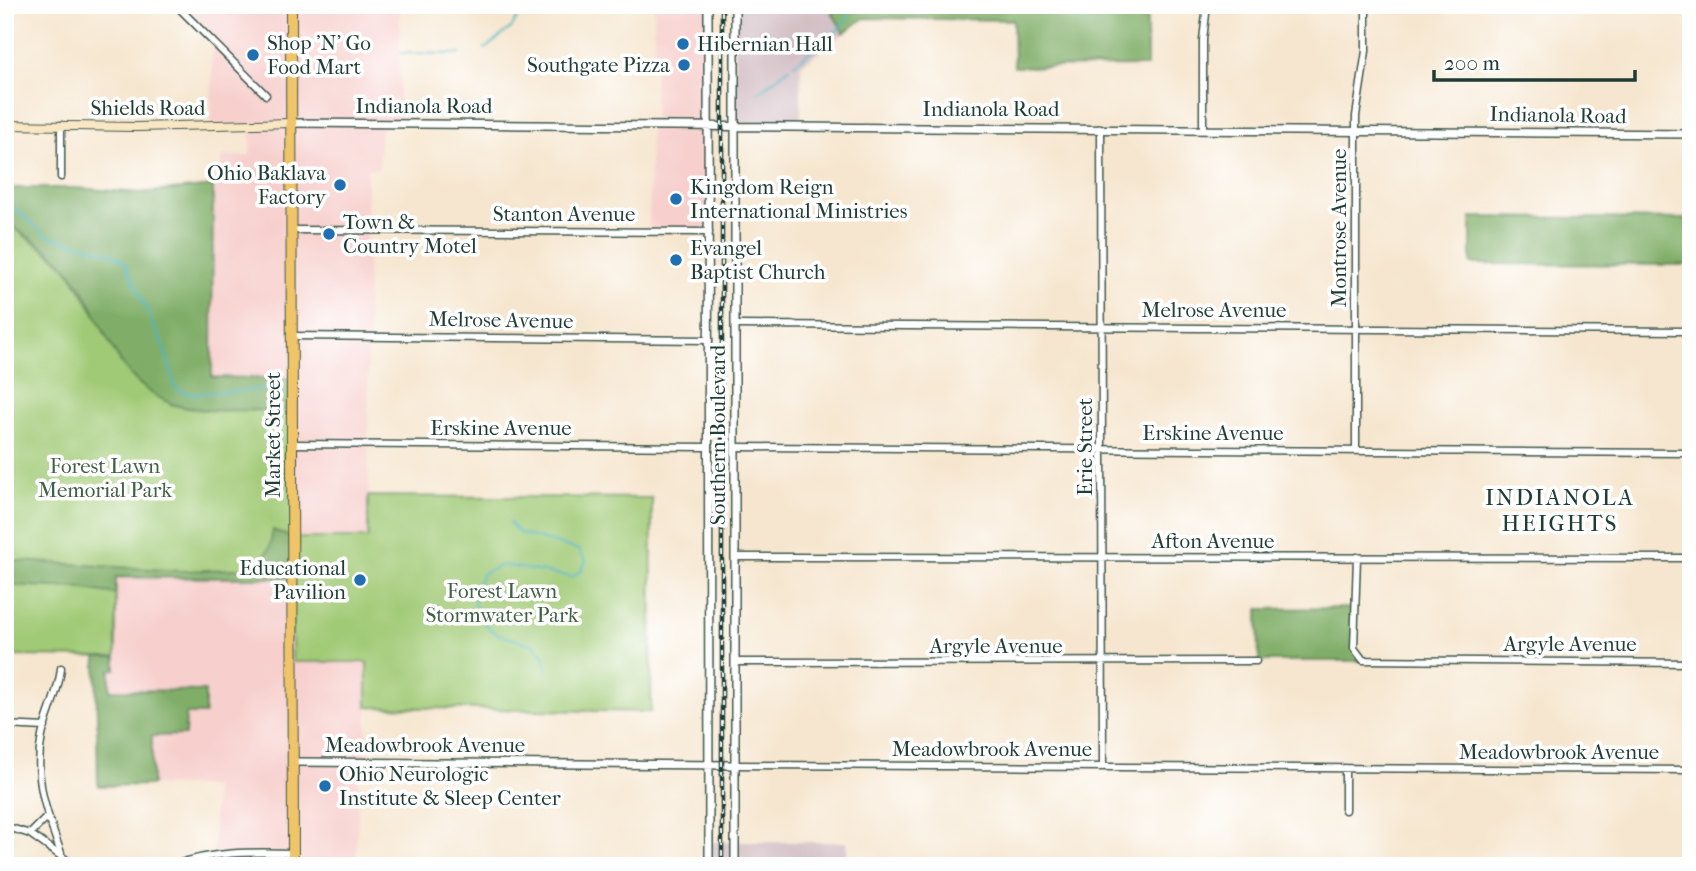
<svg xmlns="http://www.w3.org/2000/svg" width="1696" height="871" viewBox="0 0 1696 871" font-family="'IM FELL French Canon',serif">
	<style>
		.built { fill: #f7d0ce }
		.industrial { fill: #d2bec4 }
		.green { fill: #a1ca76; stroke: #608455; stroke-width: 2 }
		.forest { fill: #80ae67; stroke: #50764e; stroke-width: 2 }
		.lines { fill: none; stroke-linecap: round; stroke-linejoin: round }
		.stream { stroke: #45b4c0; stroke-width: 2 }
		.minor-casing { stroke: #3f564b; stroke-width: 9 }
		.tertiary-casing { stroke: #3f564b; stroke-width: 10 }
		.secondary-casing { stroke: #3f564b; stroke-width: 10 }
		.primary-casing { stroke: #3f564b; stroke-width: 12 }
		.minor { stroke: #fff; stroke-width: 6 }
		.tertiary { stroke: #fff; stroke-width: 7 }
		.secondary { stroke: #f9e7c3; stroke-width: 8 }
		.primary { stroke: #f0c469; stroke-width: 10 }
		.rail-casing { stroke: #1f3d34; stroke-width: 4.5 }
		.rail { stroke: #fff; stroke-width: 2; stroke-dasharray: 5; stroke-linecap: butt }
		.poi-dot { fill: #1f6fb2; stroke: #fff; stroke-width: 2.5 }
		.labels { text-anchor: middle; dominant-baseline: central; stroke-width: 7; stroke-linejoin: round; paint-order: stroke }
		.poi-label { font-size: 21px; fill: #1f3d34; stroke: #fff; text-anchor: start }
		.street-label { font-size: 21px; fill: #1f3d34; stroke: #fff }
		.park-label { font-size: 21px; fill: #406044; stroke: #fff }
		.neighbourhood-label { font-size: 23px; letter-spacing: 2px; fill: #1f3d34; stroke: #fff }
	</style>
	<rect width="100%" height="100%" fill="#fff"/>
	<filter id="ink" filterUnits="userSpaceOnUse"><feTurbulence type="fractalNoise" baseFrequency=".0143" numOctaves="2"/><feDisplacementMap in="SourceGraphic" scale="14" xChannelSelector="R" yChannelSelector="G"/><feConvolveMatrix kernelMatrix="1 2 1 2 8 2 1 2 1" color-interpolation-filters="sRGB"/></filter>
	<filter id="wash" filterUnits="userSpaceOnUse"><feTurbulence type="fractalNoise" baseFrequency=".00686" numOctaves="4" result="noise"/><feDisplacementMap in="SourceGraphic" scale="28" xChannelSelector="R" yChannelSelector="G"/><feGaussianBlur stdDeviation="1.57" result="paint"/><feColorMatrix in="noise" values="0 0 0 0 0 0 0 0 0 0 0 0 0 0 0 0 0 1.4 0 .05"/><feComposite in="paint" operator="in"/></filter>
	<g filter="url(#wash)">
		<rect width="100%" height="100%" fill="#f6e6cf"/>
		<!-- built -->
		<path class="built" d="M 176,5 L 400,5 L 399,124 L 381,123 L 379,169 L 367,169 L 369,538 L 292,538 L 212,377 L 213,186 L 221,186 L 221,156 L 250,156 L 251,125 L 211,125 L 213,42 Z
			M 654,5 L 708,5 L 709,232 L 649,232 L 650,125 L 655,124 Z
			M 115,577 L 292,578 L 367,661 L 367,763 L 359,763 L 356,866 L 214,866 L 214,787 L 152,785 L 152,736 L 110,690 L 110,669 L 116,669 Z"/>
		<!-- industrial -->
		<path class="industrial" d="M 735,5 L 828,5 L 844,33 L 801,65 L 801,125 L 734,125 Z
			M 709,842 L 847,842 L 848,866 L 709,866 Z"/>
		<!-- green -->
		<path class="green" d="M 5,222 L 65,265 L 139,383 L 171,404 L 214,409 L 292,410 L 293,538 L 368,538 L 368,496 L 652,498 L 651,712 L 367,707 L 367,662 L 292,662 L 292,578 L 116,577 L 116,657 L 5,656 Z"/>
		<!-- forest -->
		<path class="forest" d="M 828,5 L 1147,5 L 1147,66 L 1014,67 L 1013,20 L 864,18 L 844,33 Z
			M 213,186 L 212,377 L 292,379 L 292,410 C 261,409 197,415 170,403 C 104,375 106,310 65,266 C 49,248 25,235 5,222 L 5,188 L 77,188 L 139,193 Z
			M 1471,217 L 1691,219 L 1691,265 L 1471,264 Z
			M 273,530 L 292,538 L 292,578 L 116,577 L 116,594 L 78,588 L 5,585 L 5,560 L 182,571 L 257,568 L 270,547 Z
			M 1355,608 L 1354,648 L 1365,661 L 1259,661 L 1258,609 Z
			M 96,657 L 116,657 L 116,669 L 110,670 L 110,690 L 205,691 L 205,714 L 186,714 L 185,735 L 152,736 L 152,785 L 98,786 Z"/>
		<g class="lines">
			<!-- stream -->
			<path class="stream" d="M 485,49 L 512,27 L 524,6
				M 401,53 L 460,54
				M 794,64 L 838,30 L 857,5
				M 758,93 L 789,68
				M 5,200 L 47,236 L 109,252 L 125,262 L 166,353 L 174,385 L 179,391 L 192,394 L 268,389
				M 510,523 L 519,533 L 579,550 L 586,561 L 581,571 L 572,577 L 503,565 L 483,573 L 475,587 L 474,603 L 485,624 L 497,634 L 534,645 L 544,655 L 547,672"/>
		</g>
	</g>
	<g filter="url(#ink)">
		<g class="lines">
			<!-- minor casing -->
			<g class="minor-casing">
				<path id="minor" d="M 176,5 L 266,95
					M 1101,128 L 1103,767
					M 1203,129 L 1203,40 L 1207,5
					M 61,177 L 61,125
					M 292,230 L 709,232
					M 736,325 L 1691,331
					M 292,336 L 709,340
					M 292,444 L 709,447
					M 736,447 L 1691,453
					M 1356,451 L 1356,116 L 1366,51 L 1366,5
					M 736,557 L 1691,558
					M 1357,557 L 1354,648 L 1363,660 L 1691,663
					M 735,662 L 1256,661
					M 61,668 C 59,692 47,713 42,736 C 33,778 47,815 61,853
					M 5,725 L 45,727
					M 735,765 L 1691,770
					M 1345,768 L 1345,810
					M 5,826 L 30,834 L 75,866
					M 30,834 L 47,817
					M 172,866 C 211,851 251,852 293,853"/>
			</g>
			<!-- tertiary casing -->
			<g class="tertiary-casing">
				<path id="tertiary" d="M 708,5 L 709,866
					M 291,123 L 1691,134
					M 293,762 L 735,765
					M 735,866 L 735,5"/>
			</g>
			<!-- secondary casing -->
			<g class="secondary-casing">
				<path id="secondary" d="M 5,125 L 137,127 L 291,123"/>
			</g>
			<!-- primary casing -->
			<g class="primary-casing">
				<path id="primary" d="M 291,5 L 293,866"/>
			</g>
			<!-- minor -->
			<use href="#minor" class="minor"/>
			<!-- tertiary -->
			<use href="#tertiary" class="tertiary"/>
			<!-- secondary -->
			<use href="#secondary" class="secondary"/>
			<!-- primary -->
			<use href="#primary" class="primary"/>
			<!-- rail casing -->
			<g class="rail-casing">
				<path id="rail" d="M 722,866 L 722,5"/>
			</g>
			<!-- rail -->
			<use href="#rail" class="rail"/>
		</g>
	</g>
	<!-- markers -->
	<g class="poi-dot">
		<circle cx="683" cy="44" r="7"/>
		<circle cx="253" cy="55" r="7"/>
		<circle cx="684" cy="65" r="7"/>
		<circle cx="340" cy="185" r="7"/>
		<circle cx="676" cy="199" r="7"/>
		<circle cx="329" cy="234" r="7"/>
		<circle cx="676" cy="260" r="7"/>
		<circle cx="360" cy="580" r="7"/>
		<circle cx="325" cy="786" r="7"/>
	</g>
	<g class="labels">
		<!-- poi labels -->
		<g class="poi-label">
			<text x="267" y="43">Shop 'N' Go<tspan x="267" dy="24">Food Mart</tspan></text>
			<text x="697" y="44">Hibernian Hall</text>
			<text x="670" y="65" text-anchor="end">Southgate Pizza</text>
			<text x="326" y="173" text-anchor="end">Ohio Baklava<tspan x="326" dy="24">Factory</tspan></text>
			<text x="690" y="187">Kingdom Reign<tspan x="690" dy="24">International Ministries</tspan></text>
			<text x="343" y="222">Town &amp;<tspan x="343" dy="24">Country Motel</tspan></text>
			<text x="690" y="248">Evangel<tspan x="690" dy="24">Baptist Church</tspan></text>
			<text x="346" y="568" text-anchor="end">Educational<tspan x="346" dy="24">Pavilion</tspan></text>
			<text x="339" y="774">Ohio Neurologic<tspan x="339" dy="24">Institute &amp; Sleep Center</tspan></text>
		</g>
		<!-- street labels -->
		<g class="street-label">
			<text x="424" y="106">Indianola Road</text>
			<text x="148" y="108">Shields Road</text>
			<text x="991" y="109">Indianola Road</text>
			<text transform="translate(1558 115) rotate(1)">Indianola Road</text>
			<text x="564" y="214">Stanton Avenue</text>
			<text transform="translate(1339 228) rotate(-90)">Montrose Avenue</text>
			<text x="1214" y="310">Melrose Avenue</text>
			<text transform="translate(501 320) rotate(1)">Melrose Avenue</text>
			<text x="501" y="428">Erskine Avenue</text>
			<text x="1213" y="433">Erskine Avenue</text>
			<text transform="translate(273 435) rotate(-90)">Market Street</text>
			<text transform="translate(718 435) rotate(-90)">Southern Boulevard</text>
			<text transform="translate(1085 447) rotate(-90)">Erie Street</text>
			<text x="1213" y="541">Afton Avenue</text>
			<text x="1570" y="644">Argyle Avenue</text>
			<text x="996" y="646">Argyle Avenue</text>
			<text x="425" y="745">Meadowbrook Avenue</text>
			<text x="992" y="749">Meadowbrook Avenue</text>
			<text x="1559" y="752">Meadowbrook Avenue</text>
		</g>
		<!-- park labels -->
		<g class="park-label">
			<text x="105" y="466">Forest Lawn<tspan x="105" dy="24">Memorial Park</tspan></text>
			<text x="502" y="591">Forest Lawn<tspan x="502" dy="24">Stormwater Park</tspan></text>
		</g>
		<!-- neighbourhood labels -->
		<g class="neighbourhood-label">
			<text x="1560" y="497">INDIANOLA<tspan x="1560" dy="26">HEIGHTS</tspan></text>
		</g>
	</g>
	<!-- margin -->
	<rect width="1696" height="871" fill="none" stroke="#fff" stroke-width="28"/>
	<!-- scale -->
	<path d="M1434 70v10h201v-10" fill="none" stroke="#1f3d34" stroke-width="3.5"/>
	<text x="1444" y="70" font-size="21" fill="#1f3d34" stroke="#ffffff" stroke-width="5" paint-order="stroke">200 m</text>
</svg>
